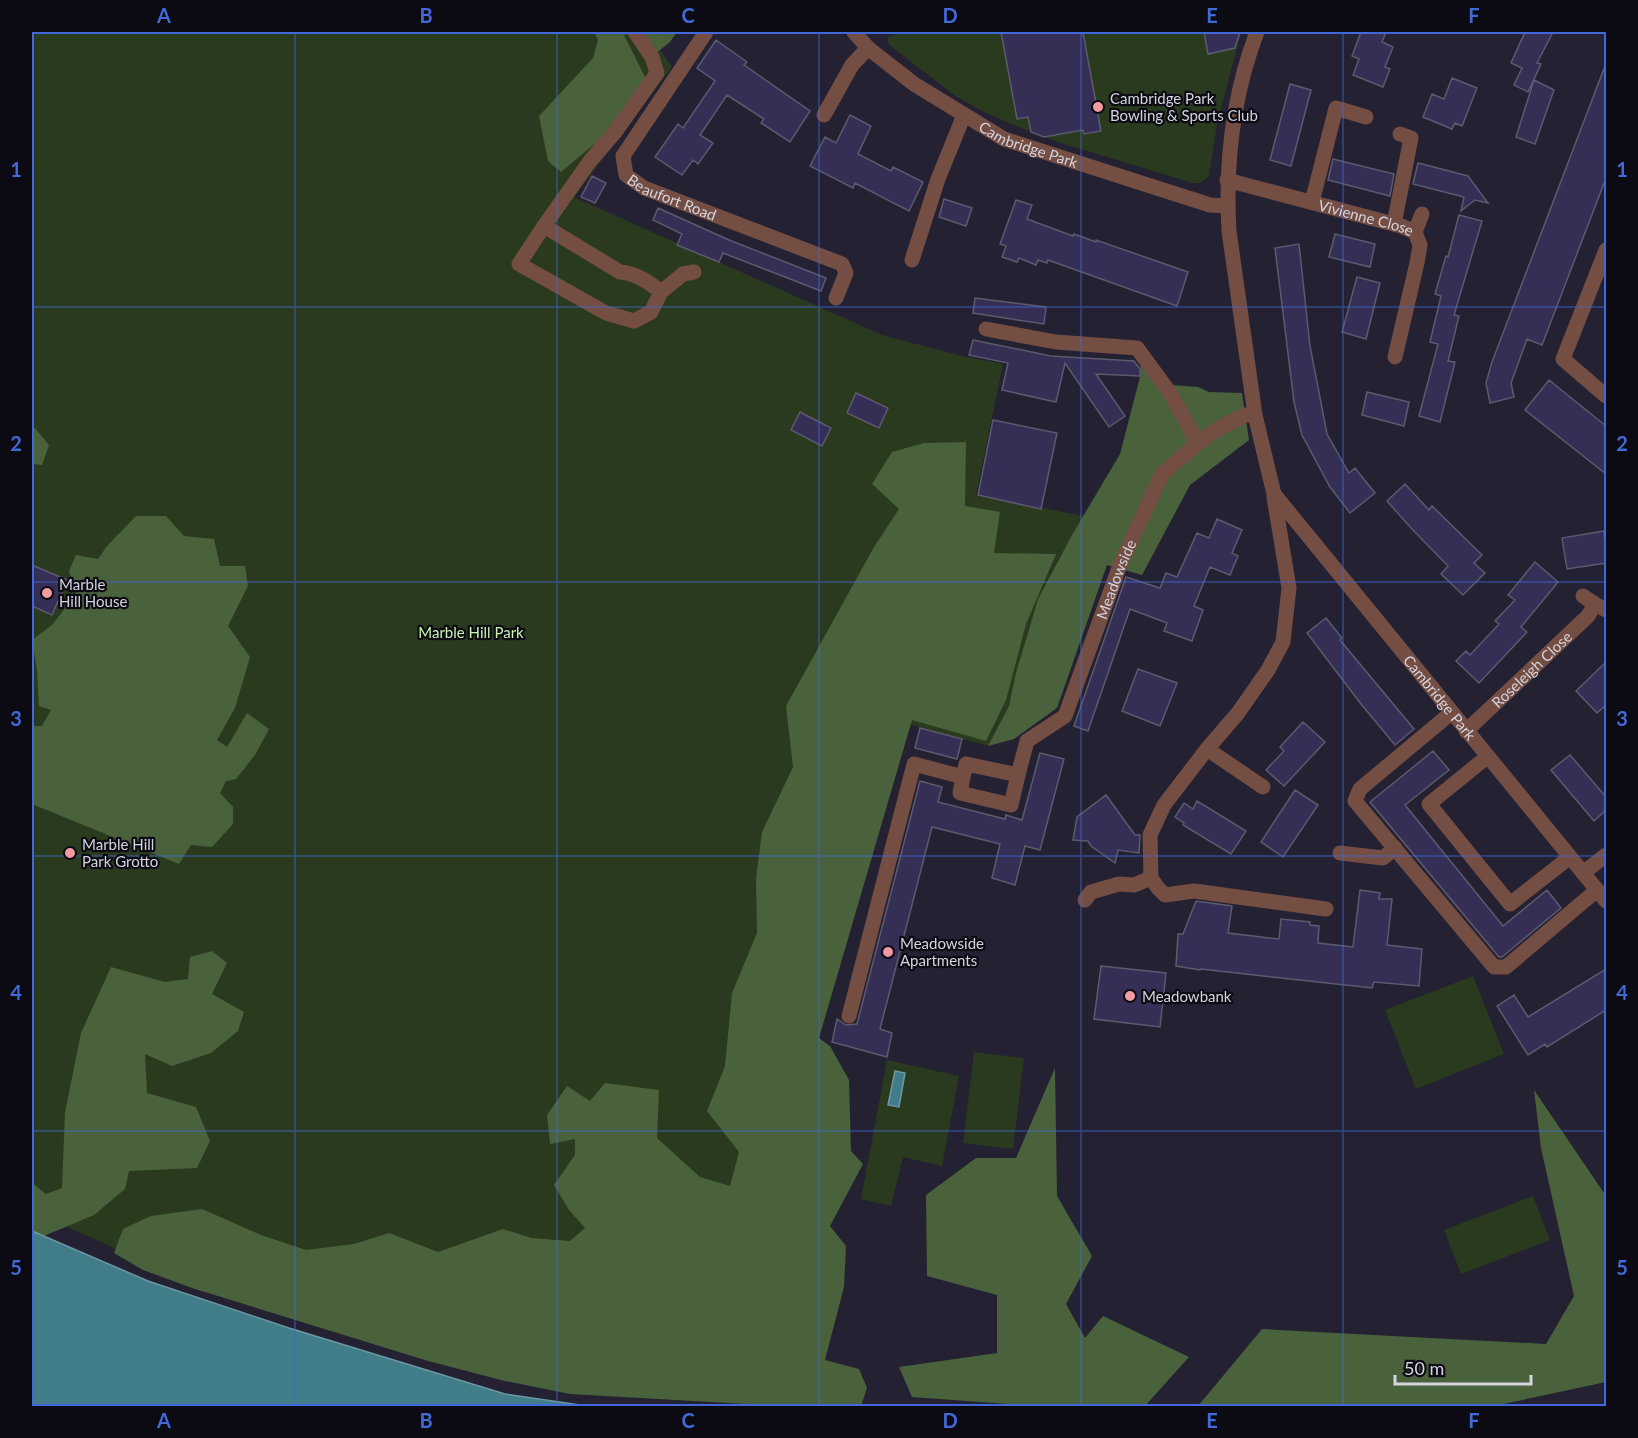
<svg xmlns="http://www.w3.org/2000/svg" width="1638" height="1438" viewBox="0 0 1638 1438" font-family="Lato,sans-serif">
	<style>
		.green { fill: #293a1e }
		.forest { fill: #4a623c }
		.water { fill: #407d89; stroke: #6c97a3; stroke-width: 1.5 }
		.building { fill: #352f55; stroke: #5c5a6e; stroke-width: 1.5 }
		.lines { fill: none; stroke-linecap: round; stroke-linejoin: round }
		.minor { stroke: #744d43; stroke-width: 15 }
		.grid { fill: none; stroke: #4269d9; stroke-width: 1.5; stroke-opacity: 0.55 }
		.poi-dot { fill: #f49aa1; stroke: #0c0b13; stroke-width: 2 }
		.labels { text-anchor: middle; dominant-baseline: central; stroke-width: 4.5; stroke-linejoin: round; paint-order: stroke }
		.poi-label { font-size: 15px; fill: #d4d4df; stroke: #0c0b13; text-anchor: start }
		.street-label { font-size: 15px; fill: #d4d4df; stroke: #0c0b13 }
		.park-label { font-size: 15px; fill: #c9f2b1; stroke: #0c0b13 }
		.neatline { fill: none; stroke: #4269d9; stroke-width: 2 }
		.grid-label { font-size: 20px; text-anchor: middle; font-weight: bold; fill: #4269d9 }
	</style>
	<rect width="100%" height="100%" fill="#232132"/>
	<!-- green -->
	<path class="green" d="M 32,32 L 648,32 L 672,67 L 574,197 L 882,335 L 962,356 L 1003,364 L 976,495 L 1084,516 L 1055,566 L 1028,631 L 1009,706 L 988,746 L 908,724 L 889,768 L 762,1249 L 136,1258 L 32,1211 Z
		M 900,32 L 1241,32 L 1217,124 L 1209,176 L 1200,183 L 1193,183 L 1064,144 L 1013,125 L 980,110 L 957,97 L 893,48 L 888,43 L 887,38 Z
		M 1473,976 L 1504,1054 L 1416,1089 L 1385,1010 Z
		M 974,1052 L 1024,1058 L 1013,1149 L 963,1143 Z
		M 887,1060 L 959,1076 L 942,1166 L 903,1157 L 891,1206 L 861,1199 Z
		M 1533,1196 L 1550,1240 L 1461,1274 L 1444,1230 Z"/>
	<!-- forest -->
	<path class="forest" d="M 594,32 L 677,32 L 670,42 L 655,54 L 638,32 L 624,35 L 646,79 L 634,99 L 598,141 L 561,172 L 548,161 L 539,116 L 593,58 L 598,40 Z
		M 1141,361 L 1158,384 L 1198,387 L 1209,392 L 1242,393 L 1249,440 L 1190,485 L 1142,575 L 1107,565 L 1057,708 L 1014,739 L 988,746 L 1009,706 L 1016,673 L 1038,599 L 1072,535 L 1120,454 L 1140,377 Z
		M 35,428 L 49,445 L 42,465 L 32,464 L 32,430 Z
		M 966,442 L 965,506 L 1000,512 L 994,553 L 1056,554 L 1026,624 L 1006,700 L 986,741 L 912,720 L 819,1038 L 830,1046 L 849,1080 L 851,1151 L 863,1164 L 830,1226 L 846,1246 L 844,1287 L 825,1360 L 859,1369 L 867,1388 L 861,1406 L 780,1406 L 570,1394 L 505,1381 L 428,1361 L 192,1288 L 143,1270 L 114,1253 L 123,1229 L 151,1216 L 202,1209 L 261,1235 L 306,1250 L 354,1244 L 389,1233 L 438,1252 L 503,1229 L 531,1238 L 570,1241 L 585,1228 L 569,1210 L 554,1185 L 575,1155 L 575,1139 L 550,1144 L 547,1115 L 567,1086 L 590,1101 L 605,1083 L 659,1090 L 657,1138 L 700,1177 L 730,1186 L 739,1152 L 707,1111 L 725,1066 L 732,993 L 757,933 L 756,878 L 762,832 L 793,767 L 786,706 L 874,547 L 899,509 L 872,484 L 892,452 L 924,443 Z
		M 136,516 L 166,516 L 184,536 L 214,539 L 220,566 L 245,566 L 248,586 L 228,626 L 250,657 L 235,708 L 217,740 L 227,747 L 247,713 L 269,729 L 255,755 L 236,779 L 226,781 L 220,793 L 233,807 L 233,824 L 212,847 L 191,845 L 179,864 L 32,804 L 32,726 L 42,726 L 51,710 L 39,706 L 37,670 L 32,640 L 52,625 L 76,594 L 69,571 L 76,555 L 98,559 L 107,546 Z
		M 212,951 L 227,963 L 212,994 L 244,1012 L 238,1031 L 211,1053 L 172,1066 L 145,1054 L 147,1093 L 196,1107 L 210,1141 L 197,1168 L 129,1171 L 125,1189 L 94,1215 L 32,1241 L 32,1183 L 46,1194 L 62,1188 L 65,1112 L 81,1033 L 111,967 L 165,982 L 188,979 L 190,957 Z
		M 1055,1068 L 1057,1196 L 1092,1256 L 1066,1304 L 1085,1338 L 1103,1316 L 1189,1357 L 1145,1406 L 1035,1406 L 912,1397 L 899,1367 L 997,1353 L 997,1295 L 927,1276 L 926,1195 L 976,1158 L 1016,1158 Z
		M 1534,1090 L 1606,1196 L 1606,1382 L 1494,1406 L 1198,1406 L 1262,1329 L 1546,1344 L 1574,1296 L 1541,1148 Z"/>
	<!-- water -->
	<path class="water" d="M 895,1071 L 905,1073 L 899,1107 L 888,1105 Z
		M 32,1231 L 148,1281 L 289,1328 L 505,1394 L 587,1406 L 698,1405 L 720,1406 L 32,1406 Z"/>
	<!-- building -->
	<path class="building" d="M 1001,32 L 1083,32 L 1101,131 L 1084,134 L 1083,130 L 1044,137 L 1031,132 L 1028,117 L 1017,119 Z
		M 1204,32 L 1240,32 L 1235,48 L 1208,54 Z
		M 1361,32 L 1386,32 L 1382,42 L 1393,47 L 1385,67 L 1390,69 L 1383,87 L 1353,75 L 1359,59 L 1352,56 Z
		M 1525,32 L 1553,32 L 1537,63 L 1541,64 L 1528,92 L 1514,85 L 1522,68 L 1511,63 Z
		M 716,40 L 747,62 L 744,65 L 810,111 L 790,142 L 761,123 L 764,119 L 727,95 L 700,135 L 713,143 L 698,164 L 693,160 L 682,175 L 655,157 L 678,124 L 683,128 L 715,81 L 697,68 Z
		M 1605,66 L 1606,178 L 1542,345 L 1527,339 L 1511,383 L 1514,397 L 1490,403 L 1486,383 L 1492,362 Z
		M 1452,78 L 1477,88 L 1462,126 L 1455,123 L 1452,129 L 1423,117 L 1432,94 L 1444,99 Z
		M 1534,80 L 1554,90 L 1535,144 L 1516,137 Z
		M 1290,84 L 1311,90 L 1291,166 L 1270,160 Z
		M 850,115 L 871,126 L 858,154 L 891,171 L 893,167 L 923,182 L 909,211 L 855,183 L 853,188 L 810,166 L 825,137 L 836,143 Z
		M 1333,159 L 1394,174 L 1390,196 L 1328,180 Z
		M 1418,163 L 1468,176 L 1488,203 L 1475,200 L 1461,211 L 1464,197 L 1413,184 Z
		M 592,176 L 606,183 L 595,203 L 581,197 Z
		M 944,199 L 972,208 L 966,226 L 939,217 Z
		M 1016,200 L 1032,205 L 1027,219 L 1073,236 L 1074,234 L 1096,242 L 1096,240 L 1188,272 L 1177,306 L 1048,260 L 1047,263 L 1038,260 L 1036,265 L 1019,258 L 1017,262 L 1002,257 L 1006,246 L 1000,244 Z
		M 658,208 L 729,240 L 826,278 L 821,291 L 723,253 L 719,262 L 677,245 L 682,234 L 653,220 Z
		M 1459,215 L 1482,221 L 1454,315 L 1459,316 L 1448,361 L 1455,362 L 1440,422 L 1419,416 L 1438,344 L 1430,342 L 1441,296 L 1435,294 L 1446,256 L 1448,257 Z
		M 1335,234 L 1375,244 L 1370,267 L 1329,257 Z
		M 1299,244 L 1310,346 L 1327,434 L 1349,473 L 1355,468 L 1375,493 L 1350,513 L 1330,487 L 1302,435 L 1294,402 L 1275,248 Z
		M 1357,277 L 1380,283 L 1366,339 L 1342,332 Z
		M 975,298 L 1046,307 L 1044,324 L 973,313 Z
		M 973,340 L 1051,356 L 1134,361 L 1140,369 L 1140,376 L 1096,374 L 1125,416 L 1109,427 L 1065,363 L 1056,402 L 1002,390 L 1008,363 L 969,355 Z
		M 1549,380 L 1606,426 L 1606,474 L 1525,410 Z
		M 1367,392 L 1409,402 L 1404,426 L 1362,415 Z
		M 856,393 L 888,408 L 879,428 L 847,413 Z
		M 800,412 L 831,428 L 822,446 L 791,430 Z
		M 993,420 L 1057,433 L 1041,509 L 978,495 Z
		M 1405,484 L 1429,510 L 1432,506 L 1482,555 L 1474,563 L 1485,573 L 1463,595 L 1441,574 L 1448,566 L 1411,528 L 1387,501 Z
		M 1217,519 L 1242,530 L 1232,553 L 1238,556 L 1230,575 L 1210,567 L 1194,606 L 1203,610 L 1192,641 L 1164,631 L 1167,623 L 1130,609 L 1088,731 L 1074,726 L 1126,577 L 1160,588 L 1166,573 L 1177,577 L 1197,533 L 1209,538 Z
		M 1604,531 L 1606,563 L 1567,569 L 1562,538 Z
		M 1535,562 L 1558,582 L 1521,627 L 1527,632 L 1479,683 L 1456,661 L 1466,651 L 1470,655 L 1499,624 L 1495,621 L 1515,600 L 1508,595 Z
		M 32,565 L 67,580 L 52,615 L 32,606 Z
		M 1326,618 L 1342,638 L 1340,640 L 1414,729 L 1395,745 L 1361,704 L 1307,633 Z
		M 1606,662 L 1606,705 L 1597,713 L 1576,691 Z
		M 1138,669 L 1177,683 L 1160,726 L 1122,711 Z
		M 1303,722 L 1325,742 L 1284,786 L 1266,770 L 1284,751 L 1280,747 Z
		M 920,728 L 962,739 L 957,759 L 915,748 Z
		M 1433,751 L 1449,770 L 1405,805 L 1503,926 L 1547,890 L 1561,908 L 1502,957 L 1499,957 L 1370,802 Z
		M 1040,753 L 1064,759 L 1040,850 L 1025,846 L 1015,885 L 992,878 L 1000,844 L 932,827 L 880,1029 L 892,1033 L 887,1057 L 832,1042 L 837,1019 L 846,1025 L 857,1024 L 920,781 L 942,787 L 938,802 L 1005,819 L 1006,815 L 1022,820 Z
		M 1570,755 L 1606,797 L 1606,810 L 1594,821 L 1551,770 Z
		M 1295,790 L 1318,805 L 1283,857 L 1261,842 Z
		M 1106,795 L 1135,835 L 1140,835 L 1139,853 L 1118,850 L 1115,863 L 1091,846 L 1088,841 L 1073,840 L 1077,817 Z
		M 1197,801 L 1246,831 L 1231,854 L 1183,825 L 1184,823 L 1175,817 L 1184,803 L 1193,809 Z
		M 1360,890 L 1380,893 L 1379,899 L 1392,899 L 1387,945 L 1422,949 L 1419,986 L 1374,982 L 1372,988 L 1201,969 L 1200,970 L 1176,966 L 1178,934 L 1183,934 L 1196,901 L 1232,906 L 1228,933 L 1279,939 L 1281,919 L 1310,922 L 1310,925 L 1319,926 L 1318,943 L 1353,947 Z
		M 1101,966 L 1166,973 L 1160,1027 L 1094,1019 Z
		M 1606,969 L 1606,1010 L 1547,1047 L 1545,1044 L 1528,1055 L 1497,1006 L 1514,995 L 1528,1017 Z"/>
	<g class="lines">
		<!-- minor -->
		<g class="minor">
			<path id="s1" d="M 706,32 L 623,156 L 626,175 L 644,188 L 842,264 L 846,273 L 836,298"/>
			<path id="s2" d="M 854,32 L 868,48 L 914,84 L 1004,139 L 1210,205 L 1228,206"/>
			<path id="s3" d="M 1257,32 C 1233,95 1225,163 1229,231 L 1255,415 L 1274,494 L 1606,901"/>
			<path d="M 824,115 L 852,65 L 868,48"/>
			<path id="s4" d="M 1227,180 L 1401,226 L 1415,232 L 1420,245 L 1417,263 L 1395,357"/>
			<path d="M 1312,202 L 1336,108 L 1366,117"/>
			<path d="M 1394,224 L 1411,138 L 1400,134"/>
			<path d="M 544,226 L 620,272 C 636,273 649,282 661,292 L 651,312 L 634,321 L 606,313 L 519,264 Z"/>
			<path d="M 544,226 L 590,161 L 616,131 L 657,73 L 652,57 L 635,32"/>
			<path d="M 1415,232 L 1422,214"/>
			<path d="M 1606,250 L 1563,359 L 1606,396"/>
			<path d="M 912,260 L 938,179 L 964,115"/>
			<path d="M 661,292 L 683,274 L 694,272"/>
			<path d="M 986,329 L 1056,342 L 1137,348 L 1170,393 L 1198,443"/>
			<path d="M 1274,497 L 1289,588 L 1283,642 L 1268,670 L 1238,713 L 1207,749 L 1164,805 L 1150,835 L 1151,878 L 1158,888 L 1165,895 L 1194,891 L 1326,909"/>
			<path d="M 1583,596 L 1595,604"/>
			<path d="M 1451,713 L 1360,789 L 1355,801 L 1494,967 L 1506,967 L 1597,890"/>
			<path id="s5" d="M 1466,731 L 1588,616 L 1595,604 L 1606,610"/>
			<path d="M 1207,749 L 1263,787"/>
			<path d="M 1487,757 L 1429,804 L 1510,904 L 1570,857"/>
			<path d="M 963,777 L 960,793 L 1011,805 L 1018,775"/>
			<path d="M 1340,853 L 1383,858 L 1395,848"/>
			<path d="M 1583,873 L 1606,855"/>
			<path d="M 1085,900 L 1091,892 L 1119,884 L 1134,885 L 1151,878"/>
			<path id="s6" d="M 849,1016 L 914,764 L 963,777 L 966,764 L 1018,775 L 1027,741 L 1065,716 L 1120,565 L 1162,474 L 1198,443 L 1218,429 L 1245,415 L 1255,415"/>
		</g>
	</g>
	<!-- grid -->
	<path class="grid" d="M 295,32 L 295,1406M 557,32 L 557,1406M 819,32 L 819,1406M 1081,32 L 1081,1406M 1343,32 L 1343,1406M 32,307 L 1606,307M 32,582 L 1606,582M 32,856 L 1606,856M 32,1131 L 1606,1131"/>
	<!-- markers -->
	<g class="poi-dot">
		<circle cx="1098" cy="107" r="6"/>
		<circle cx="47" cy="593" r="6"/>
		<circle cx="70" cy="853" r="6"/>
		<circle cx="888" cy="952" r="6"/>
		<circle cx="1130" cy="996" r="6"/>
	</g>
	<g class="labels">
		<!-- poi labels -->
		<g class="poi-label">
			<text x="1110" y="98">Cambridge Park<tspan x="1110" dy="17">Bowling &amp; Sports Club</tspan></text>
			<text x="59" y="584">Marble<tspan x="59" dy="17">Hill House</tspan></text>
			<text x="82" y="844">Marble Hill<tspan x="82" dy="17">Park Grotto</tspan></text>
			<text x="900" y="943">Meadowside<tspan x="900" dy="17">Apartments</tspan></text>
			<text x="1142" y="996">Meadowbank</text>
		</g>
		<!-- street labels -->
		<g class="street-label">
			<text stroke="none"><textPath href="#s2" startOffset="210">Cambridge Park</textPath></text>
			<text stroke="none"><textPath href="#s1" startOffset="220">Beaufort Road</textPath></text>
			<text stroke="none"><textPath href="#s4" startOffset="144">Vivienne Close</textPath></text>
			<text stroke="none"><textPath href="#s6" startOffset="604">Meadowside</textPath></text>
			<text stroke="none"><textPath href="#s5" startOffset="90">Roseleigh Close</textPath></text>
			<text stroke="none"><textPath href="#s3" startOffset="732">Cambridge Park</textPath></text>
		</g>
		<!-- park labels -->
		<g class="park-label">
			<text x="471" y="632">Marble Hill Park</text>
		</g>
	</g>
	<!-- border -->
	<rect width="1638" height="1438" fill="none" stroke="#0c0b13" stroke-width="66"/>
	<!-- scale -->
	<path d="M1395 1375v9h136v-9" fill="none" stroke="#d4d4df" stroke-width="3"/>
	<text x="1404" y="1375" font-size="18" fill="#d4d4df" stroke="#0c0b13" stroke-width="4.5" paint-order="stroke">50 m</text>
	<rect x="33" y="33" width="1572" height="1372" class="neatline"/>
	<g class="grid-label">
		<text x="164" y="23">A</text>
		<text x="426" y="23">B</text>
		<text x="688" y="23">C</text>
		<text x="950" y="23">D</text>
		<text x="1212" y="23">E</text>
		<text x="1474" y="23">F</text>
		<text x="16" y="177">1</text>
		<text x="1622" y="177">1</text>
		<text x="16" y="451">2</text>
		<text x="1622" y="451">2</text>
		<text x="16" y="726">3</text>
		<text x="1622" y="726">3</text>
		<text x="16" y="1000">4</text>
		<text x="1622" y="1000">4</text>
		<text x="16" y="1275">5</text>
		<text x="1622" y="1275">5</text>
		<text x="164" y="1428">A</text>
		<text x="426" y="1428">B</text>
		<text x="688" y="1428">C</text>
		<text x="950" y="1428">D</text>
		<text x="1212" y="1428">E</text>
		<text x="1474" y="1428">F</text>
	</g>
</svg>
